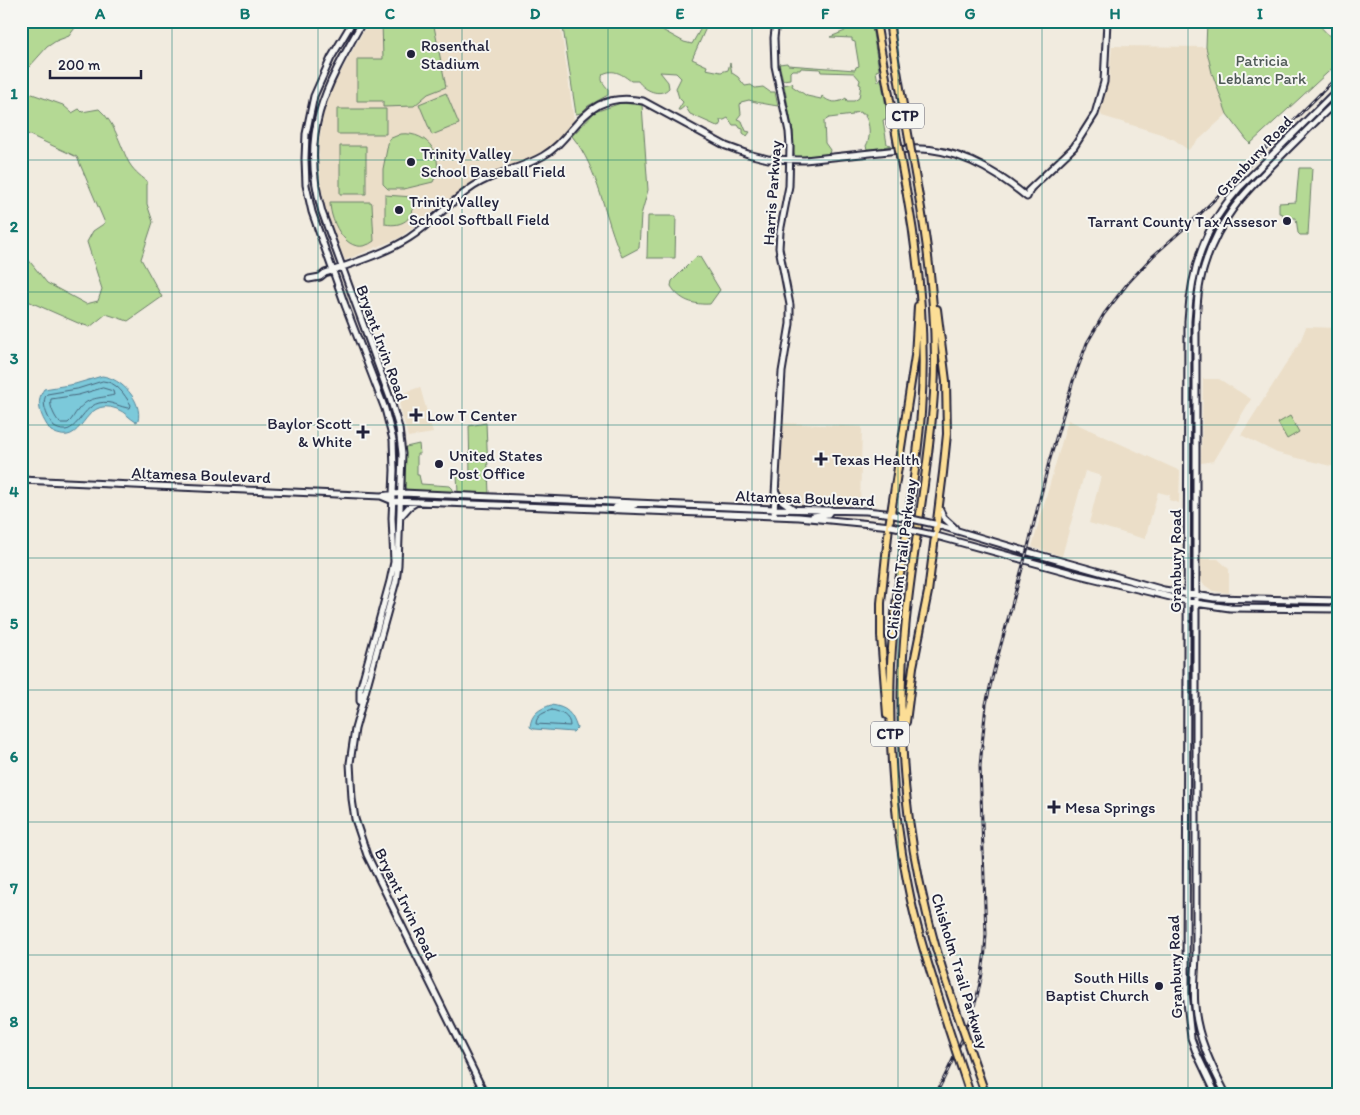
<svg xmlns="http://www.w3.org/2000/svg" width="1360" height="1115" viewBox="0 0 1360 1115" font-family="Itim,sans-serif">
	<style>
		.built { fill: #ebdec8 }
		.green { fill: #b4d994; stroke: #6b7e68 }
		.water { fill: #7cc9da; stroke: #58869a }
		.lines { fill: none; stroke-linecap: round; stroke-linejoin: round }
		.shore { stroke: #46657b; stroke-width: 1 }
		.secondary-casing { stroke: #22223b; stroke-width: 9 }
		.highway-casing { stroke: #22223b; stroke-width: 10 }
		.secondary { stroke: #f6f6f2; stroke-width: 5 }
		.highway { stroke: #fcde96; stroke-width: 6 }
		.rail-casing { stroke: #22223b; stroke-width: 3 }
		.rail { stroke: #f6f6f2; stroke-width: 1; stroke-dasharray: 4; stroke-linecap: butt }
		.secondary-bridge-casing { stroke: #22223b; stroke-width: 9; stroke-linecap: butt }
		.highway-bridge-casing { stroke: #22223b; stroke-width: 10; stroke-linecap: butt }
		.secondary-bridge { stroke: #f6f6f2; stroke-width: 5 }
		.highway-bridge { stroke: #fcde96; stroke-width: 6 }
		.grid { fill: none; stroke: #0f766e; stroke-width: 1; stroke-opacity: 0.55 }
		.poi-dot { fill: #22223b; stroke: #f6f6f2; stroke-width: 2 }
		.labels { text-anchor: middle; dominant-baseline: central; stroke-width: 4; stroke-linejoin: round; paint-order: stroke }
		.shield { fill: #f6f6f2; stroke: #626272; stroke-width: 1 }
		.shield-label { font-size: 15px; font-weight: bold; fill: #22223b }
		.poi-label { font-size: 16px; fill: #22223b; stroke: #f6f6f2; text-anchor: start }
		.park-label { font-size: 16px; fill: #4e5956; stroke: #f6f6f2 }
		.street-label { font-size: 16px; fill: #22223b; stroke: #f6f6f2 }
		.neatline { fill: none; stroke: #0f766e; stroke-width: 2 }
		.grid-label { font-size: 16px; text-anchor: middle; font-weight: bold; fill: #0f766e }
	</style>
	<rect width="100%" height="100%" fill="#f1ebdf"/>
	<filter id="ink" filterUnits="userSpaceOnUse"><feTurbulence type="fractalNoise" baseFrequency=".02" numOctaves="2"/><feDisplacementMap in="SourceGraphic" scale="10" xChannelSelector="R" yChannelSelector="G"/><feConvolveMatrix kernelMatrix="1 2 1 2 8 2 1 2 1" color-interpolation-filters="sRGB"/></filter>
	<g filter="url(#ink)">
		<!-- built -->
		<path class="built" d="M 369,21 L 560,21 L 574,121 L 560,138 L 543,151 L 526,160 L 499,170 L 471,183 L 399,238 L 345,260 L 333,231 L 324,204 L 319,171 L 319,143 L 323,115 L 334,84 Z
			M 1112,46 L 1206,47 L 1212,73 L 1227,114 L 1188,150 L 1175,140 L 1161,134 L 1102,116 L 1100,112 L 1109,80 Z
			M 1306,327 L 1339,328 L 1339,468 L 1277,453 L 1241,435 L 1300,342 Z
			M 1203,379 L 1219,379 L 1251,399 L 1214,461 L 1201,463 Z
			M 420,387 L 433,433 L 408,437 L 397,395 Z
			M 1068,420 L 1180,471 L 1179,503 L 1169,500 L 1170,495 L 1158,492 L 1145,539 L 1089,523 L 1101,476 L 1085,471 L 1062,556 L 1032,547 Z
			M 782,423 L 862,427 L 860,506 L 789,504 L 783,500 L 780,492 Z
			M 1200,559 L 1218,559 L 1229,569 L 1229,593 L 1213,591 L 1203,584 L 1199,573 Z"/>
		<!-- green -->
		<path class="green" d="M 21,21 L 80,21 L 69,36 L 56,41 L 47,47 L 21,76 Z
			M 382,21 L 433,21 L 446,87 L 428,94 L 414,106 L 383,107 L 383,101 L 357,101 L 357,59 L 383,59 Z
			M 562,21 L 646,21 L 684,42 L 692,44 L 705,21 L 709,21 L 692,59 L 707,66 L 706,69 L 721,72 L 728,70 L 730,63 L 732,73 L 738,77 L 745,86 L 751,85 L 755,88 L 763,87 L 770,92 L 775,92 L 778,106 C 771,105 754,102 749,100 L 741,102 L 740,105 L 741,114 L 737,119 L 742,121 L 746,131 L 750,132 L 747,136 L 743,133 L 743,129 L 740,128 L 738,125 L 733,125 L 728,118 L 724,120 L 720,120 L 721,125 L 717,126 L 690,114 L 685,106 L 680,110 L 678,110 L 683,102 L 679,98 L 676,88 L 681,78 L 676,73 L 660,72 L 668,82 L 669,88 C 660,98 644,90 638,81 L 631,81 C 623,75 614,68 603,74 C 600,81 604,84 608,89 L 608,95 L 588,106 L 581,113 L 576,114 Z
			M 844,21 L 871,21 L 879,70 L 876,71 L 878,82 L 881,78 L 888,118 L 883,120 L 887,144 L 891,145 L 884,147 L 893,146 L 893,147 L 867,149 L 866,146 C 871,138 870,123 865,116 L 866,114 L 862,114 L 861,112 L 853,113 L 853,115 L 829,118 L 824,121 L 825,143 L 830,150 L 829,154 L 797,157 L 794,154 L 793,132 L 784,85 L 792,83 L 793,84 L 792,86 L 807,96 L 821,99 L 822,96 C 829,103 838,104 846,98 L 847,101 L 854,101 L 859,98 L 861,85 L 859,84 L 860,80 L 854,73 L 821,72 L 820,69 L 801,68 L 800,70 L 792,70 L 790,72 L 790,79 L 783,80 L 779,64 L 787,63 L 788,65 L 855,70 L 856,67 L 859,66 L 855,42 L 852,41 L 852,38 L 830,37 L 845,31 L 849,24 Z
			M 1207,21 L 1315,21 L 1339,46 L 1339,62 L 1250,144 L 1227,114 L 1212,73 L 1206,47 Z
			M 21,90 L 63,105 L 72,113 L 79,109 L 82,112 L 99,109 C 115,123 119,142 128,161 C 132,169 140,176 147,181 L 147,204 L 153,222 L 141,259 L 162,297 L 128,321 L 106,314 L 90,327 L 78,323 L 21,298 L 21,255 L 27,258 L 47,283 L 86,304 L 98,301 L 102,289 L 87,242 L 93,231 L 105,223 L 77,157 L 21,131 Z
			M 446,93 L 459,124 L 432,135 L 419,104 Z
			M 621,103 L 642,105 L 648,190 L 641,215 L 639,248 L 622,257 C 604,218 600,171 572,136 L 595,112 Z
			M 337,109 L 386,109 L 386,134 L 337,134 Z
			M 401,134 C 429,131 446,158 433,182 L 404,189 L 388,189 L 383,184 L 383,169 L 389,139 Z
			M 340,146 L 366,146 L 366,194 L 340,194 Z
			M 1299,168 L 1312,168 L 1308,235 L 1300,235 L 1298,233 L 1296,218 L 1283,218 L 1283,214 L 1279,213 L 1279,203 L 1296,202 Z
			M 385,195 L 413,197 C 417,216 404,228 385,224 Z
			M 330,202 L 371,202 L 372,204 L 374,241 C 349,260 330,223 330,202 Z
			M 648,216 L 676,216 L 675,258 L 647,258 Z
			M 697,256 L 700,257 L 720,290 L 710,304 C 694,305 680,301 671,286 L 672,281 Z
			M 1290,416 L 1299,432 L 1287,439 L 1278,423 Z
			M 486,423 L 489,494 L 458,493 L 457,474 L 470,473 L 469,426 Z
			M 419,444 L 420,454 L 417,454 L 417,475 L 419,475 L 421,484 L 450,486 L 453,489 L 452,492 L 408,490 L 405,488 L 404,449 L 406,447 Z"/>
		<!-- water -->
		<path class="water" d="M 102,376 C 121,378 143,401 138,421 L 136,422 C 129,418 125,412 117,409 C 80,395 86,451 51,431 C 42,419 34,403 44,389 L 75,384 Z
			M 551,705 C 567,707 572,713 577,728 L 573,732 L 534,729 L 530,727 C 531,714 539,709 551,705 Z"/>
		<g class="lines">
			<!-- shore -->
			<path class="shore" d="M 103,381 C 117,382 124,394 131,405 L 130,408 C 120,408 112,400 99,403 C 79,408 77,440 54,427 C 48,418 40,403 47,394 L 77,389 Z
				M 103,388 L 113,391 L 114,395 C 99,399 89,396 78,410 C 74,414 73,419 68,423 L 60,423 C 55,418 49,406 51,399 L 78,395 Z
				M 552,710 C 561,712 570,716 570,726 L 536,724 C 536,715 545,712 552,710 Z"/>
			<!-- secondary casing -->
			<g class="secondary-casing">
				<path id="secondary" d="M 353,21 L 331,58 L 314,96 L 306,134 L 305,159 L 306,185 L 312,212 L 345,305 L 385,409 L 393,440 L 394,470 L 392,518 L 394,562 L 390,581 L 360,690 L 360,701
					M 363,21 C 325,88 299,133 322,212 L 390,398 L 399,428 L 402,454 L 398,565 L 396,581 L 355,729 L 350,763 L 352,799 L 355,819 L 367,855 L 485,1094
					M 1028,191 L 1074,147 L 1095,114 L 1104,82 L 1107,21
					M 309,279 L 320,277 L 325,273 C 353,263 384,254 409,238 C 432,223 451,201 474,186 C 495,172 521,169 543,156 C 566,143 576,117 599,105 C 613,98 628,98 643,101 L 726,146 L 748,154 L 768,159 L 805,160 L 908,149 C 954,146 993,169 1027,197 L 1030,190
					M 21,480 L 381,496 L 402,493 L 775,509 L 866,511 L 894,514
					M 776,492 L 781,500 L 794,509
					M 381,496 L 393,501 L 799,517 L 891,526
					M 939,508 L 944,518 L 955,528
					M 614,510 L 616,507 L 629,507 L 635,505
					M 774,512 L 782,372 L 790,324 L 790,305 L 779,248 L 780,232 L 789,186 L 790,146 L 789,132 L 775,66 L 774,38 L 776,21
					M 401,516 L 409,507 L 417,502
					M 813,516 L 828,514 L 831,510
					M 934,524 L 1025,551 L 1164,590 L 1214,598 L 1339,601
					M 933,535 L 1079,575 L 1195,603 L 1230,608 L 1339,609
					M 1216,1094 L 1196,1052 L 1191,1038 L 1186,993 L 1188,321 C 1191,269 1204,227 1239,188 L 1339,88
					M 1226,1094 C 1212,1067 1197,1037 1195,1006 C 1193,988 1196,969 1196,951 L 1196,323 C 1197,304 1198,285 1204,267 C 1219,218 1244,193 1279,158 C 1299,138 1319,118 1339,99"/>
			</g>
			<!-- highway casing -->
			<g class="highway-casing">
				<path id="highway" d="M 876,21 L 882,56
					M 889,21 L 892,42
					M 918,191 C 930,258 938,325 934,393 C 928,488 905,582 902,677 C 898,790 917,901 955,1007
					M 907,195 C 920,267 926,340 921,413 C 915,497 895,580 891,664 C 888,739 893,813 908,886 C 917,933 933,979 947,1024
					M 887,715 L 881,636 L 881,603 L 889,526 L 915,356 L 918,306
					M 906,722 L 913,667 L 928,592 L 943,473 L 947,434 L 946,381 L 937,309"/>
			</g>
			<!-- secondary -->
			<use href="#secondary" class="secondary"/>
			<!-- highway -->
			<use href="#highway" class="highway"/>
			<!-- rail casing -->
			<g class="rail-casing">
				<path id="rail" d="M 936,1094 C 964,1039 984,997 986,934 L 980,766 L 986,704 L 995,666 L 1028,547 L 1049,462 L 1073,381 L 1087,343 L 1104,314 L 1128,283 L 1153,256 L 1198,216 L 1339,75"/>
			</g>
			<!-- rail -->
			<use href="#rail" class="rail"/>
			<!-- secondary-bridge casing -->
			<g class="secondary-bridge-casing">
				<path id="secondary-bridge" d="M 894,515 L 934,524
					M 891,526 L 933,535"/>
			</g>
			<!-- highway-bridge casing -->
			<g class="highway-bridge-casing">
				<path id="highway-bridge" d="M 892,42 L 918,191
					M 882,56 L 907,195
					M 955,1007 L 985,1093
					M 947,1024 L 970,1094"/>
			</g>
			<!-- secondary-bridge -->
			<use href="#secondary-bridge" class="secondary-bridge"/>
			<!-- highway-bridge -->
			<use href="#highway-bridge" class="highway-bridge"/>
		</g>
	</g>
	<!-- grid -->
	<path class="grid" d="M 172,21 L 172,1094M 318,21 L 318,1094M 462,21 L 462,1094M 608,21 L 608,1094M 752,21 L 752,1094M 898,21 L 898,1094M 1042,21 L 1042,1094M 1188,21 L 1188,1094M 21,160 L 1339,160M 21,292 L 1339,292M 21,425 L 1339,425M 21,558 L 1339,558M 21,690 L 1339,690M 21,822 L 1339,822M 21,955 L 1339,955"/>
	<!-- markers -->
	<g class="poi-dot">
		<circle cx="411" cy="54" r="5"/>
		<circle cx="411" cy="162" r="5"/>
		<circle cx="399" cy="210" r="5"/>
		<circle cx="1287" cy="221" r="5"/>
		<path d="M413.5 407.5h5v5h5v5h-5v5h-5v-5h-5v-5h5z"/>
		<path d="M360.5 424.5h5v5h5v5h-5v5h-5v-5h-5v-5h5z"/>
		<path d="M818.5 451.5h5v5h5v5h-5v5h-5v-5h-5v-5h5z"/>
		<circle cx="439" cy="464" r="5"/>
		<path d="M1051.5 799.5h5v5h5v5h-5v5h-5v-5h-5v-5h5z"/>
		<circle cx="1159" cy="986" r="5"/>
	</g>
	<g class="labels">
		<!-- shield labels -->
		<g class="shield">
			<rect x="886" y="103.5" width="38" height="25" rx="4"/>
			<rect x="871" y="721.5" width="38" height="25" rx="4"/>
		</g>
		<g class="shield-label">
			<text x="905" y="116">CTP</text>
			<text x="890" y="734">CTP</text>
		</g>
		<!-- poi labels -->
		<g class="poi-label">
			<text x="421" y="45">Rosenthal<tspan x="421" dy="18">Stadium</tspan></text>
			<text x="421" y="153">Trinity Valley<tspan x="421" dy="18">School Baseball Field</tspan></text>
			<text x="409" y="201">Trinity Valley<tspan x="409" dy="18">School Softball Field</tspan></text>
			<text x="1277" y="221" text-anchor="end">Tarrant County Tax Assesor</text>
			<text x="427" y="415">Low T Center</text>
			<text x="352" y="423" text-anchor="end">Baylor Scott<tspan x="352" dy="18">&amp; White</tspan></text>
			<text x="449" y="455">United States<tspan x="449" dy="18">Post Office</tspan></text>
			<text x="832" y="459">Texas Health</text>
			<text x="1065" y="807">Mesa Springs</text>
			<text x="1149" y="977" text-anchor="end">South Hills<tspan x="1149" dy="18">Baptist Church</tspan></text>
		</g>
		<!-- park labels -->
		<g class="park-label">
			<text x="1262" y="60">Patricia<tspan x="1262" dy="18">Leblanc Park</tspan></text>
		</g>
		<!-- street labels -->
		<g class="street-label">
			<text transform="translate(1254 156) rotate(-47)">Granbury Road</text>
			<text transform="translate(772 193) rotate(-86)">Harris Parkway</text>
			<text transform="translate(382 343) rotate(70)">Bryant Irvin Road</text>
			<text transform="translate(201 475) rotate(2)">Altamesa Boulevard</text>
			<text transform="translate(805 498) rotate(2)">Altamesa Boulevard</text>
			<text transform="translate(901 559) rotate(-83)">Chisholm Trail Parkway</text>
			<text transform="translate(1175 561) rotate(-90)">Granbury Road</text>
			<text transform="translate(406 904) rotate(64)">Bryant Irvin Road</text>
			<text transform="translate(1175 967) rotate(-92)">Granbury Road</text>
			<text transform="translate(960 971) rotate(73)">Chisholm Trail Parkway</text>
		</g>
	</g>
	<!-- margin -->
	<rect width="1360" height="1115" fill="none" stroke="#f6f6f2" stroke-width="55"/>
	<!-- scale -->
	<path d="M50 70v8h91v-8" fill="none" stroke="#22223b" stroke-width="2.5"/>
	<text x="58" y="70" font-size="15" fill="#22223b" stroke="#f6f6f2" stroke-width="4" paint-order="stroke">200 m</text>
	<rect x="28" y="28" width="1304" height="1060" class="neatline"/>
	<g class="grid-label">
		<text x="100" y="19">A</text>
		<text x="245" y="19">B</text>
		<text x="390" y="19">C</text>
		<text x="535" y="19">D</text>
		<text x="680" y="19">E</text>
		<text x="825" y="19">F</text>
		<text x="970" y="19">G</text>
		<text x="1115" y="19">H</text>
		<text x="1260" y="19">I</text>
		<text x="14" y="99">1</text>
		<text x="14" y="232">2</text>
		<text x="14" y="364">3</text>
		<text x="14" y="497">4</text>
		<text x="14" y="629">5</text>
		<text x="14" y="762">6</text>
		<text x="14" y="894">7</text>
		<text x="14" y="1027">8</text>
	</g>
</svg>
